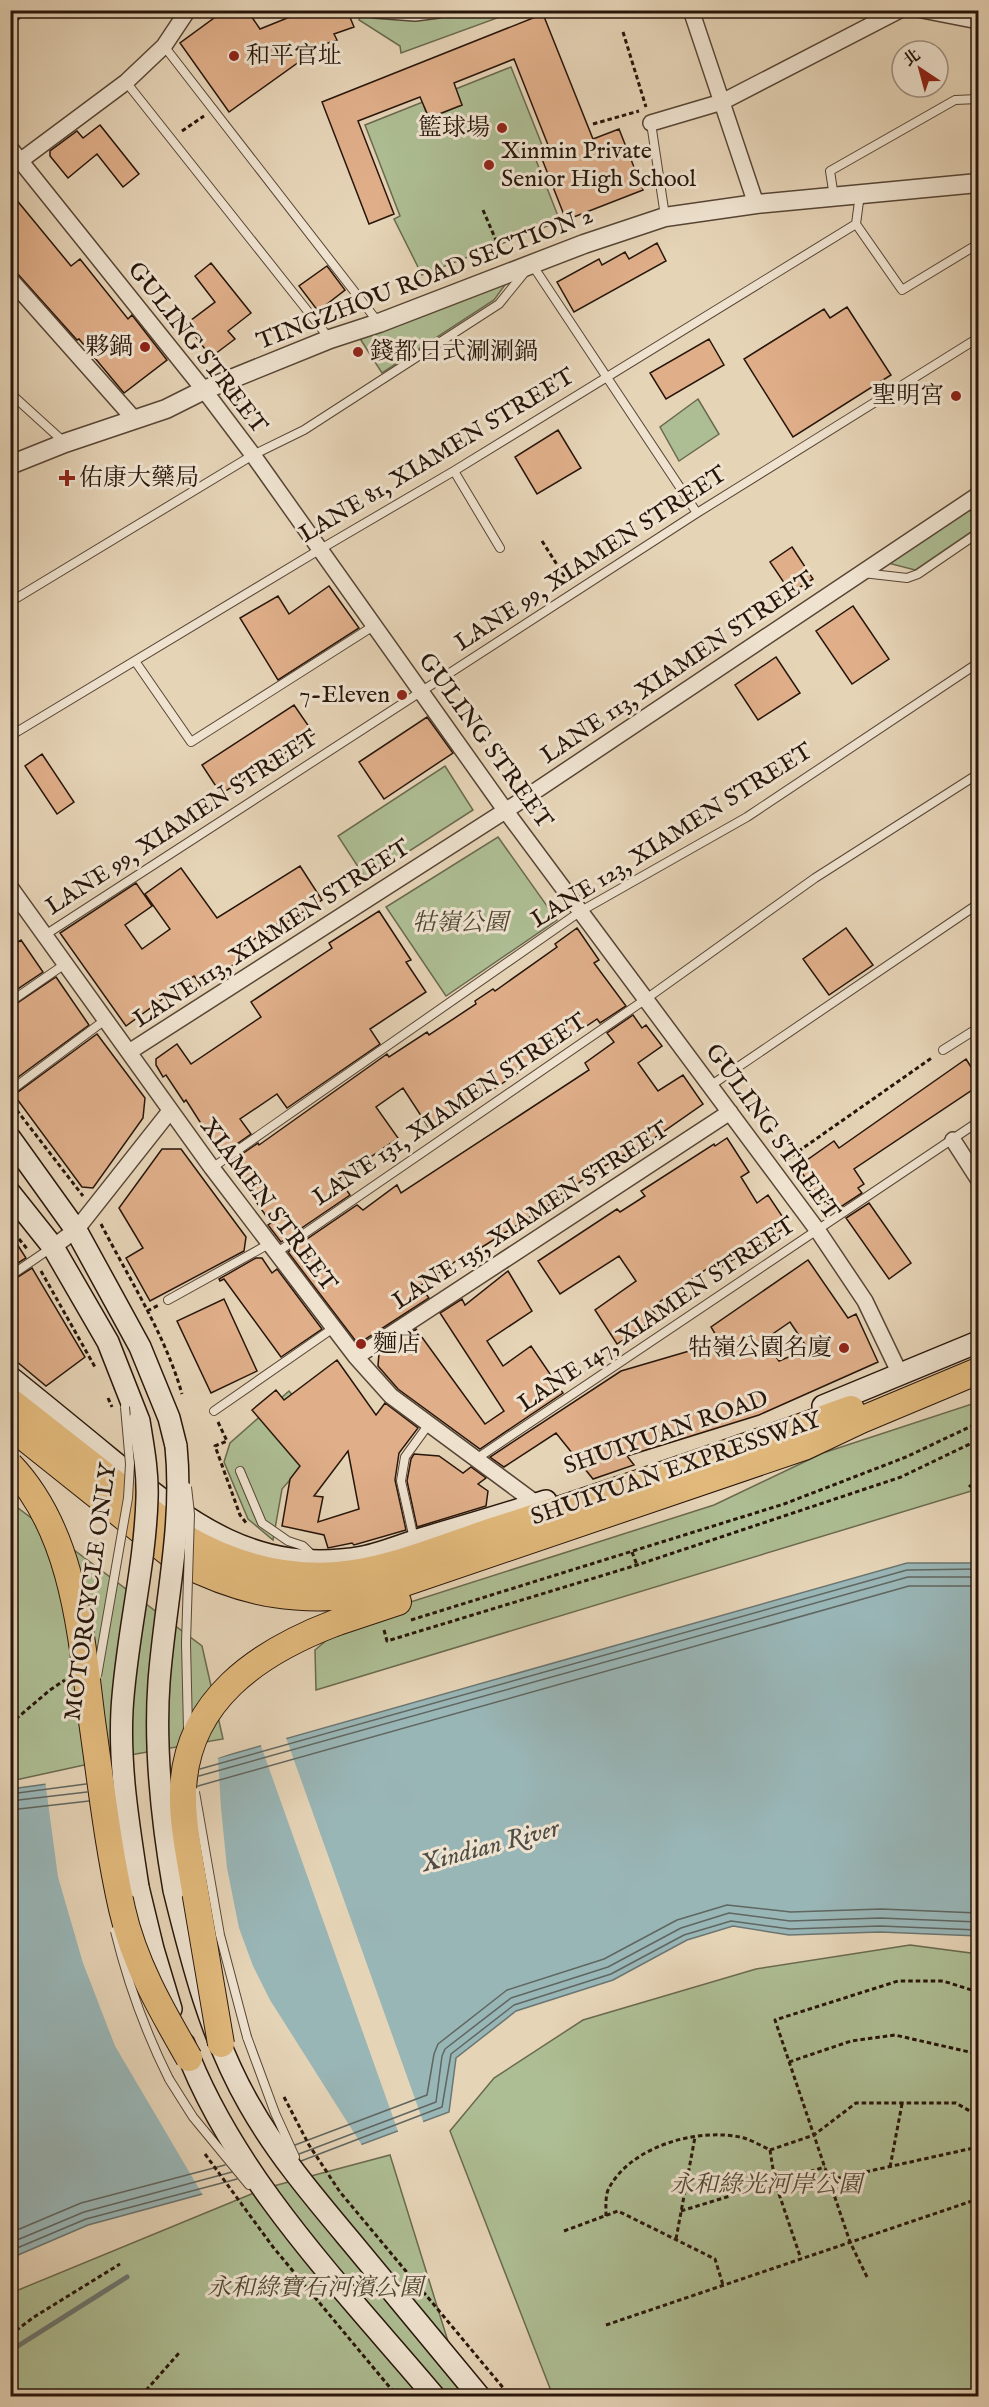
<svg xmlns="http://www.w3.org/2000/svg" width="989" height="2407" viewBox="0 0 989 2407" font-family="'IM FELL English','Noto Serif TC',serif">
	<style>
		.green { fill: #aebe94; stroke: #6a6a4f; stroke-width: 1.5; fill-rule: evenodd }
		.water { fill: #99b6b7; stroke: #6b7672; stroke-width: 1.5 }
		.pier { fill: #e6d4b7 }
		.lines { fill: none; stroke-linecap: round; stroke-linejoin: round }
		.shore { stroke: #606660; stroke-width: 1.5 }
		.stream { stroke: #6b7672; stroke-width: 5 }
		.building { fill: #e0af8a; stroke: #27150a; stroke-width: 1.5; fill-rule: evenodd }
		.service-casing { stroke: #574535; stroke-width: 10 }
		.minor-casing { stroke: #574535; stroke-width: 18 }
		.tertiary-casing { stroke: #574535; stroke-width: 21 }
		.secondary-casing { stroke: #27150a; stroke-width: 24 }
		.trunk-casing { stroke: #27150a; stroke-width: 28 }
		.path { stroke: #27150a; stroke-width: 3; stroke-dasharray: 4.5 3; stroke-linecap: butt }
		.service { stroke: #efe3d0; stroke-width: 8 }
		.minor { stroke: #efe3d0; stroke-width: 15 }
		.tertiary { stroke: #efe3d0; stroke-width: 18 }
		.secondary { stroke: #efe3d0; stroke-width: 21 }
		.trunk { stroke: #e3ba7c; stroke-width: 26 }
		.service-bridge-casing { stroke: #574535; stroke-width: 10; stroke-linecap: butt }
		.secondary-bridge-casing { stroke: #27150a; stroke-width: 24; stroke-linecap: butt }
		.trunk-bridge-casing { stroke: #27150a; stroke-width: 28; stroke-linecap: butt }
		.path-bridge { stroke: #27150a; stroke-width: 3; stroke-dasharray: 4.5 3; stroke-linecap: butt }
		.service-bridge { stroke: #efe3d0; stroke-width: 8 }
		.secondary-bridge { stroke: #efe3d0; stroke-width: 21 }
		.trunk-bridge { stroke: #e3ba7c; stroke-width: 26 }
		.poi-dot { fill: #8f2418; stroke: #efe3d0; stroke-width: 2 }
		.labels { text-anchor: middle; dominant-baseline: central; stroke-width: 6; stroke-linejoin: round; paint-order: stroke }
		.poi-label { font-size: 24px; fill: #27150a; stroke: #efe3d0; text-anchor: start }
		.street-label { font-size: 24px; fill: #27150a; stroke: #efe3d0 }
		.park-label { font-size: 24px; font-style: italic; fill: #504833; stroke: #efe3d0 }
		.water-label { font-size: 26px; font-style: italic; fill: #4f4d47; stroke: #efe3d0 }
	</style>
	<rect width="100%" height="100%" fill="#e6d4b7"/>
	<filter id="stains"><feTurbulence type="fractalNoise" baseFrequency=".00333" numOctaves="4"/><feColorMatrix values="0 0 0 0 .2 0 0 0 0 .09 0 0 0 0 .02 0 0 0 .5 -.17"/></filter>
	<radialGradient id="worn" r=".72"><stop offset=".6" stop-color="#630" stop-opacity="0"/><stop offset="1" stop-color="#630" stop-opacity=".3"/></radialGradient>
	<!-- green -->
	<path class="green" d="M 363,11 L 415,17 L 443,16 L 463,11 L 516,11 L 401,53 L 400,46 L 359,20 Z
		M 511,67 L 544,150 L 534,155 L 560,221 L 422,275 L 394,219 L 400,216 L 365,125 ZM 457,93 L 462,105 L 428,118 L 424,106 Z
		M 510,278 L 494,300 L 382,373 L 359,337 Z
		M 698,399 L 719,434 L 679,461 L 660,427 Z
		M 964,509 L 978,513 L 978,527 L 915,570 L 884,562 Z
		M 445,766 L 473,810 L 366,879 L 338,836 Z
		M 498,837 L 557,920 L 446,996 L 386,907 Z
		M 289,1391 L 328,1436 L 282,1489 L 273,1540 L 248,1519 L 224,1462 L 230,1443 Z
		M 978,1402 L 978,1489 L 316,1690 L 315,1650 L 348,1622 L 714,1505 L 823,1453 Z
		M 10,1502 L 202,1646 L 223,1739 L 130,1755 L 11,1781 Z
		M 910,1945 L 978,1954 L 978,2396 L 553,2396 L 450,2131 L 494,2078 L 583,2020 L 756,1969 Z
		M 390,2155 L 465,2396 L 11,2396 L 11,2293 L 266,2188 Z"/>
	<!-- water -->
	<path class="water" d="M 907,1563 L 978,1563 L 978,1936 L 880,1932 L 789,1935 L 733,1926 L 687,1940 L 613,1980 L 516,2011 L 456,2058 L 449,2112 L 298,2168 L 88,2225 L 11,2258 L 11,1789 L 200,1763 Z"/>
	<!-- pier -->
	<path class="pier" d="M 285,1735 L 424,2124 L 399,2134 L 260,1743 L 218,1758 L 221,1808 L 227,1868 L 239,1928 L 253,1966 L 270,2000 L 363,2147 L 299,2171 L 204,2197 L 115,2046 L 83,1963 L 58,1877 L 45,1780 L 199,1760 Z"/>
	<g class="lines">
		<!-- shore -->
		<path class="shore" d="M 200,1769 L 907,1570 L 978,1569
			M 199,1776 L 908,1577 L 978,1577
			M 198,1786 L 909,1586 L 978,1586
			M 10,1794 L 86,1784
			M 10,1801 L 87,1792
			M 10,1810 L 89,1801
			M 295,2145 L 427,2095 L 434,2054 L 438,2044 L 507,1990 L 604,1959 L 677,1920 L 727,1905 L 791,1912 L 881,1909 L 978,1913
			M 299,2154 L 436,2102 L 442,2056 L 445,2049 L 511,1998 L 608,1967 L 681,1928 L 729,1913 L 790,1921 L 880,1918 L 978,1922
			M 301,2161 L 442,2107 L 451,2054 L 514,2005 L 611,1974 L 684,1935 L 731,1921 L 790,1929 L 880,1926 L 978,1930
			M 10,2233 L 81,2203 L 225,2165
			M 10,2243 L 84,2212 L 232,2172
			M 10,2251 L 86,2219 L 237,2179"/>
		<!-- stream -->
		<path class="stream" d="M 10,2351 L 127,2277"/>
	</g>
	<!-- building -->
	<path class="building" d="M 225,10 L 247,10 L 260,29 L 307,10 L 347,10 L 354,27 L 334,34 L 337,40 L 316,47 L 317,49 L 229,112 L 180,43 Z
		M 543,14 L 593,139 L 619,129 L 643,190 L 566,220 L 542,159 L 552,155 L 514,59 L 454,83 L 462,105 L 429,118 L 420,97 L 358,121 L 394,214 L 369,224 L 322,102 Z
		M 100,125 L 139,174 L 123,187 L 97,154 L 68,178 L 50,156 L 50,151 L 77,131 L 83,138 Z
		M 10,192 L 71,266 L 80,259 L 128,319 L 132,315 L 167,360 L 124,393 L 79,339 L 77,340 L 17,273 L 10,270 Z
		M 657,243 L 666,261 L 574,312 L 557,282 L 599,259 L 602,265 L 625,252 L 629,259 Z
		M 211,263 L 251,313 L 228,331 L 235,339 L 211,357 L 186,324 L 215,302 L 195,276 Z
		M 327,266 L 345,290 L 318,311 L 299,286 Z
		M 847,307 L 891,375 L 793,437 L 744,359 L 824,309 L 830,318 Z
		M 709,339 L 724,365 L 666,399 L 650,373 Z
		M 558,430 L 581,468 L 537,494 L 515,457 Z
		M 792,547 L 813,579 L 791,593 L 770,562 Z
		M 329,586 L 359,628 L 278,680 L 240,618 L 278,596 L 289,614 Z
		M 853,606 L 889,659 L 852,684 L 816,631 Z
		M 776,657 L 800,693 L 758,720 L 735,685 Z
		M 294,705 L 314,734 L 221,794 L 202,765 Z
		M 427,717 L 453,753 L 384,799 L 359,762 Z
		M 42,754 L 74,802 L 57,814 L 25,766 Z
		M 300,866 L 322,900 L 281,926 L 279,923 L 241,948 L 247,956 L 201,986 L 194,976 L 126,1026 L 60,933 L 136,883 L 152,906 L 125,925 L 142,949 L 170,929 L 145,894 L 181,868 L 217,918 Z
		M 379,911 L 411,960 L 406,962 L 426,992 L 370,1029 L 380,1044 L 287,1108 L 277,1094 L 240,1119 L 251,1134 L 221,1155 L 186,1100 L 184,1102 L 166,1075 L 163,1077 L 156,1065 L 156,1059 L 177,1044 L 191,1064 L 261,1017 L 251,1002 L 332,948 L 329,943 Z
		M 577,928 L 599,960 L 594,963 L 626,1006 L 600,1023 L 597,1019 L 447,1121 L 445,1118 L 429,1128 L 403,1088 L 376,1107 L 398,1138 L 339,1179 L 350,1195 L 281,1242 L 268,1225 L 271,1223 L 229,1163 L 258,1143 L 259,1145 L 387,1054 L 389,1057 L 427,1032 L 429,1035 L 476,1004 L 475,1001 L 493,989 L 495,991 L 557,947 L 555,944 Z
		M 846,928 L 873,965 L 829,995 L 803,959 Z
		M 21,940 L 43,972 L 10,994 L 10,947 Z
		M 56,977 L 89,1025 L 10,1083 L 10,1008 Z
		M 633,1015 L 642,1028 L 646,1025 L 662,1046 L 638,1063 L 658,1091 L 683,1075 L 703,1104 L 627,1157 L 624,1155 L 606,1165 L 551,1201 L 552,1203 L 468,1256 L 466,1254 L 420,1286 L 429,1298 L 358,1344 L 288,1252 L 357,1205 L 363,1210 L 397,1185 L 401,1193 L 589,1070 L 585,1063 L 614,1042 L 607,1033 Z
		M 97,1034 L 145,1098 L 143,1118 L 93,1188 L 82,1187 L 14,1095 Z
		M 966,1059 L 978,1078 L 978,1086 L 854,1169 L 864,1184 L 858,1188 L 862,1193 L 839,1208 L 836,1204 L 831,1207 L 826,1201 L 823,1203 L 802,1173 L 804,1171 L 800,1165 L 834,1141 L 839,1148 Z
		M 727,1138 L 749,1172 L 741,1177 L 757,1203 L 768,1195 L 788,1225 L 758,1248 L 756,1246 L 711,1273 L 708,1268 L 651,1308 L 657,1317 L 617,1344 L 595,1310 L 636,1281 L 619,1256 L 560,1294 L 538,1261 L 617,1209 L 620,1212 L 645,1196 L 641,1191 L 714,1144 L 715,1146 Z
		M 162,1149 L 181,1149 L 246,1237 L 244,1251 L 150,1301 L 126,1258 L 143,1248 L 119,1208 Z
		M 869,1203 L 911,1263 L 889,1279 L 846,1218 Z
		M 10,1233 L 26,1258 L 10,1268 Z
		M 256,1258 L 262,1258 L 272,1273 L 277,1269 L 322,1329 L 281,1357 L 224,1279 L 220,1281 L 219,1279 Z
		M 808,1260 L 848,1318 L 856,1314 L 878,1362 L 759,1415 L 627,1456 L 634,1465 L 593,1479 L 556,1433 L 504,1467 L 490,1457 L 621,1371 L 720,1342 L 711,1327 ZM 790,1322 L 808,1349 L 779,1361 L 764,1340 Z
		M 32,1268 L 85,1357 L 46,1386 L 10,1356 L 10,1282 Z
		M 508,1271 L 532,1311 L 487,1341 L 503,1366 L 531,1346 L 563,1393 L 480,1449 L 398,1389 L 378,1366 L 379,1353 L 416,1329 L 485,1424 L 504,1411 L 440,1313 L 462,1299 L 465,1305 Z
		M 224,1299 L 257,1371 L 211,1393 L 177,1321 Z
		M 337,1360 L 376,1415 L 385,1403 L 418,1428 L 399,1453 L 395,1480 L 406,1530 L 354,1545 L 352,1543 L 328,1548 L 324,1535 L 282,1526 L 290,1479 L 300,1466 L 252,1410 L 276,1390 L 284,1400 ZM 348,1451 L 359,1509 L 318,1522 L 323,1497 L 314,1496 Z
		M 414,1454 L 439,1456 L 463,1473 L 471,1467 L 486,1478 L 478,1484 L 488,1491 L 486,1506 L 417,1527 L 407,1481 L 411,1459 Z"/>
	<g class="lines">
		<!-- service casing -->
		<g class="service-casing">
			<path id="service" d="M 164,46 L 378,322
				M 126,82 L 329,338
				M 651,123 L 665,216
				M 834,197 L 830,171 L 955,100 L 978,99
				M 856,224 L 902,290 L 978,244
				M 533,266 L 697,513
				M 10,393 L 64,442
				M 454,471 L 500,548
				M 863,573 L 907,578 L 918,574 L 978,533
				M 10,602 L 253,455 L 304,430 L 499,304 L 525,272
				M 135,661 L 191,742 L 375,625
				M 10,736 L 319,550 L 454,471 L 856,224 L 860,194
				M 45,935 L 697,513 L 978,338
				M 10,1002 L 65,964
				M 943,1050 L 978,1028
				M 710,1086 L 978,904
				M 10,1091 L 105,1020
				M 212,1168 L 581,911 L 747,817 L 978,663
				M 276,1253 L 646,999 L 815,878 L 978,774
				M 10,1276 L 51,1248
				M 168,1300 L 269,1244
				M 214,1411 L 332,1329
				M 476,1459 L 978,1122
				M 240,1471 L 262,1523 L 288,1541 L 303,1546 L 313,1556
				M 414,1539 L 401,1481 L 405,1457 L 429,1424
				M 247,2037 L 275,2113 L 295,2157
				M 169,2079 L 193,2117 L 249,2185"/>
		</g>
		<!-- minor casing -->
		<g class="minor-casing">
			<path id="minor" d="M 375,10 L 415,13 L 438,10
				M 691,10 L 756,204
				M 922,10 L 978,21
				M 651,123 L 722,102 L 900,10
				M 10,148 L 204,390 L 253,455 L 505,810 L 818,1231 L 865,1301 L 901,1376
				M 10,165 L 20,161 L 126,82 L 164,46 L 188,10
				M 10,279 L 135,420
				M 10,887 L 212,1168 L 356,1357 L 391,1396 L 537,1504
				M 129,1052 L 519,802 L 978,495
				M 953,1140 L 978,1179
				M 53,1247 L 76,1230 L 170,1111
				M 356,1357 L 730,1112"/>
		</g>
		<!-- tertiary casing -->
		<g class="tertiary-casing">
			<path id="tertiary" d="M 10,465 L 65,443 L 166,409 L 204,390 L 330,339 L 379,323 L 584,244 L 665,217 L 756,204 L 978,183"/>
		</g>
		<!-- secondary casing -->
		<g class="secondary-casing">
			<path id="secondary" d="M 10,12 L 12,10
				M 10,1138 L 76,1230 L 140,1347 L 169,1418 L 176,1446
				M 10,1193 L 53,1247 L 108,1342 L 139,1421
				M 10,1377 C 45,1405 79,1433 113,1461 C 191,1524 256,1576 363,1557 C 383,1553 404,1544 424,1538 C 465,1526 506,1514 546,1501
				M 823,1406 L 978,1342
				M 138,1887 L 153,1949 L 171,2009
				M 174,1890 C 192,1963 211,2038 249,2104 C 276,2152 313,2196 349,2239 C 392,2291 436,2344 479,2396
				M 184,2044 C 233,2177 344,2289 434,2396"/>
		</g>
		<!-- trunk casing -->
		<g class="trunk-casing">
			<path id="trunk" d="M 10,1401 L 182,1536 C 229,1564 283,1579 338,1575 C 390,1571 449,1545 499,1529 C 617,1491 734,1451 851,1409
				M 10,1426 L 179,1561 C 246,1596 302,1604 375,1593 L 804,1447 L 861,1420 L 978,1371
				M 335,1623 L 398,1602"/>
		</g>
		<!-- path -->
		<path class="path" d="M 623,32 L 646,107
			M 593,124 L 639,111
			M 182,131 L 204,116
			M 483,210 L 501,252
			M 542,541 L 568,582
			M 12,1104 L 83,1196
			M 786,1160 L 933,1057
			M 101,1224 C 129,1279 165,1334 182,1394
			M 19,1239 L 28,1250
			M 41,1271 L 95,1367
			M 147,1311 L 159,1305
			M 218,1422 L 227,1441 L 215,1446 L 240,1515 L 247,1524
			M 969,1485 L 978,1493
			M 632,1552 L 637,1565
			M 411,1620 L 784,1504 L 906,1457 L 978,1423
			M 384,1630 L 387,1641 L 637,1565 L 901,1477 L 978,1440
			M 10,1724 L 50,1690 L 65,1680
			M 789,2062 L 851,2041 L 895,2035 L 978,2054
			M 284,2097 L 309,2145 L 340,2192 L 510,2396
			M 770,2150 L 775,2182 L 801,2259
			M 205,2154 L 273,2247 L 397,2396
			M 890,2167 L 902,2104
			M 829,2180 L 978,2147
			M 681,2211 L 825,2167
			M 606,2216 C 606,2208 605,2195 609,2188 C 632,2145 700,2127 744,2138 C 753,2141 762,2146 770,2150 L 814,2135 L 856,2103 L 956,2103 L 975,2114 L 978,2120
			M 564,2231 L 618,2211 L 715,2259 L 723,2285
			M 676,2239 L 695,2137
			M 867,2277 L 850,2242 L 775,2020 L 898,1981 L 943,1981 L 978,1992
			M 606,2325 L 978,2199
			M 10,2335 L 34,2317 L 120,2264
			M 141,2396 L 179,2353"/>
		<!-- service -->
		<use href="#service" class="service"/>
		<!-- minor -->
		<use href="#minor" class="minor"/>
		<!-- tertiary -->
		<use href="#tertiary" class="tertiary"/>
		<!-- secondary -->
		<use href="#secondary" class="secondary"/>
		<!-- trunk -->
		<use href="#trunk" class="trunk"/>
		<!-- service-bridge casing -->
		<g class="service-bridge-casing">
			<path id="service-bridge" d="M 187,1487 L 190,1514 L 186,1643 L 188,1730
				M 97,1676 L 128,1498 L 130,1464 L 125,1407
				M 195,1792 L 220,1935 L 247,2037
				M 115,1931 C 128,1984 145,2031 169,2079"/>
		</g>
		<!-- secondary-bridge casing -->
		<g class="secondary-bridge-casing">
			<path id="secondary-bridge" d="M 138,1887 C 129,1828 119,1769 122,1710 C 126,1639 145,1569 147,1498 C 148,1472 143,1446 139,1421
				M 174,1890 C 162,1821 154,1751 159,1682 C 165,1602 184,1526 176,1446"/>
		</g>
		<!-- trunk-bridge casing -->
		<g class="trunk-bridge-casing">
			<path id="trunk-bridge" d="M 10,1465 C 74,1532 81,1634 92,1721 C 101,1784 108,1847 122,1909 C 134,1963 162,2011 189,2058
				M 221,2044 C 212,1993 204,1942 195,1891 C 190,1858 182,1824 183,1791 C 186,1700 259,1652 335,1623"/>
		</g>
		<!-- path-bridge -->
		<path class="path-bridge" d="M 108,1398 L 112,1407"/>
		<!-- service-bridge -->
		<use href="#service-bridge" class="service-bridge"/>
		<!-- secondary-bridge -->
		<use href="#secondary-bridge" class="secondary-bridge"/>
		<!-- trunk-bridge -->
		<use href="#trunk-bridge" class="trunk-bridge"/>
	</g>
	<!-- markers -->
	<g class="poi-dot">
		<circle cx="234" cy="56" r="6"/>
		<circle cx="502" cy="128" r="6"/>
		<circle cx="489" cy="165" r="6"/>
		<circle cx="145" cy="347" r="6"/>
		<circle cx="358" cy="352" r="6"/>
		<circle cx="956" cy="396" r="6"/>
		<path d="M64 469h6v6h6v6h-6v6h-6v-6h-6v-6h6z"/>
		<circle cx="402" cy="695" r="6"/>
		<circle cx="361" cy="1344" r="6"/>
		<circle cx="844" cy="1348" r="6"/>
	</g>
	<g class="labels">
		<!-- poi labels -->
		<g class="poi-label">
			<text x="246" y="56">和平官址</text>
			<text x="490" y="128" text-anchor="end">籃球場</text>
			<text x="501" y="151">Xinmin Private<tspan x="501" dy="28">Senior High School</tspan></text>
			<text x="133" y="347" text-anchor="end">夥鍋</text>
			<text x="370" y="352">錢都日式涮涮鍋</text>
			<text x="944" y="396" text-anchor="end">聖明宮</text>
			<text x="79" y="478">佑康大藥局</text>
			<text x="390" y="695" text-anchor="end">7-Eleven</text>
			<text x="373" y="1344">麵店</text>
			<text x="832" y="1348" text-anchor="end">牯嶺公園名廈</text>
		</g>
		<!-- street labels -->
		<g class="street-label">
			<text transform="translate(425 279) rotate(-21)">TINGZHOU ROAD SECTION 2</text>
			<text transform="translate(197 348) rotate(52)">GULING STREET</text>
			<text transform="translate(437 456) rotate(-31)">LANE 81, XIAMEN STREET</text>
			<text transform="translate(591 559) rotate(-33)">LANE 99, XIAMEN STREET</text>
			<text transform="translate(678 668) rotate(-34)">LANE 113, XIAMEN STREET</text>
			<text transform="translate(485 741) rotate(54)">GULING STREET</text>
			<text transform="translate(182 823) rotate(-33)">LANE 99, XIAMEN STREET</text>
			<text transform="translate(672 836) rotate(-32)">LANE 123, XIAMEN STREET</text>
			<text transform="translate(272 934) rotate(-33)">LANE 113, XIAMEN STREET</text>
			<text transform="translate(450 1110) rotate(-34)">LANE 131, XIAMEN STREET</text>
			<text transform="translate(772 1132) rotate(54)">GULING STREET</text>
			<text transform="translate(268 1205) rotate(53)">XIAMEN STREET</text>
			<text transform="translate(531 1216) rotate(-33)">LANE 135, XIAMEN STREET</text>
			<text transform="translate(657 1315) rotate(-34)">LANE 147, XIAMEN STREET</text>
			<text transform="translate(666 1433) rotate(-19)">SHUIYUAN ROAD</text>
			<text transform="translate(676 1469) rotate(-19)">SHUIYUAN EXPRESSWAY</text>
			<text transform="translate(91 1592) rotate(-82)">MOTORCYCLE ONLY</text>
		</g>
		<!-- park labels -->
		<g class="park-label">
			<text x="460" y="923">牯嶺公園</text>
			<text x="766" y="2185">永和綠光河岸公園</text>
			<text x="315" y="2288">永和綠寶石河濱公園</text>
		</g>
		<!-- water labels -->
		<g class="water-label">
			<text transform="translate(490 1846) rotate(-15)">Xindian River</text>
		</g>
	</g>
	<!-- margin -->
	<rect width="989" height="2407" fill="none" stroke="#e6d4b7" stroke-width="36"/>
	<rect x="12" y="12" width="965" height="2383" fill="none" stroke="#27150a" stroke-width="3"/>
	<rect x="18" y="18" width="953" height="2371" fill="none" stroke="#27150a" stroke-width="1.5"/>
	<!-- north arrow -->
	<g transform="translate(920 69) rotate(324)"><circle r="28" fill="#efe3d0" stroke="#9f9181" stroke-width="1.5"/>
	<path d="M0-4.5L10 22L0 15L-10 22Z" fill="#8f2418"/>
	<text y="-9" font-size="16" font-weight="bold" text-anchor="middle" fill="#27150a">北</text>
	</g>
	<rect width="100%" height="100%" filter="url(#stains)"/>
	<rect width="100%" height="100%" fill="url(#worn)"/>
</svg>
